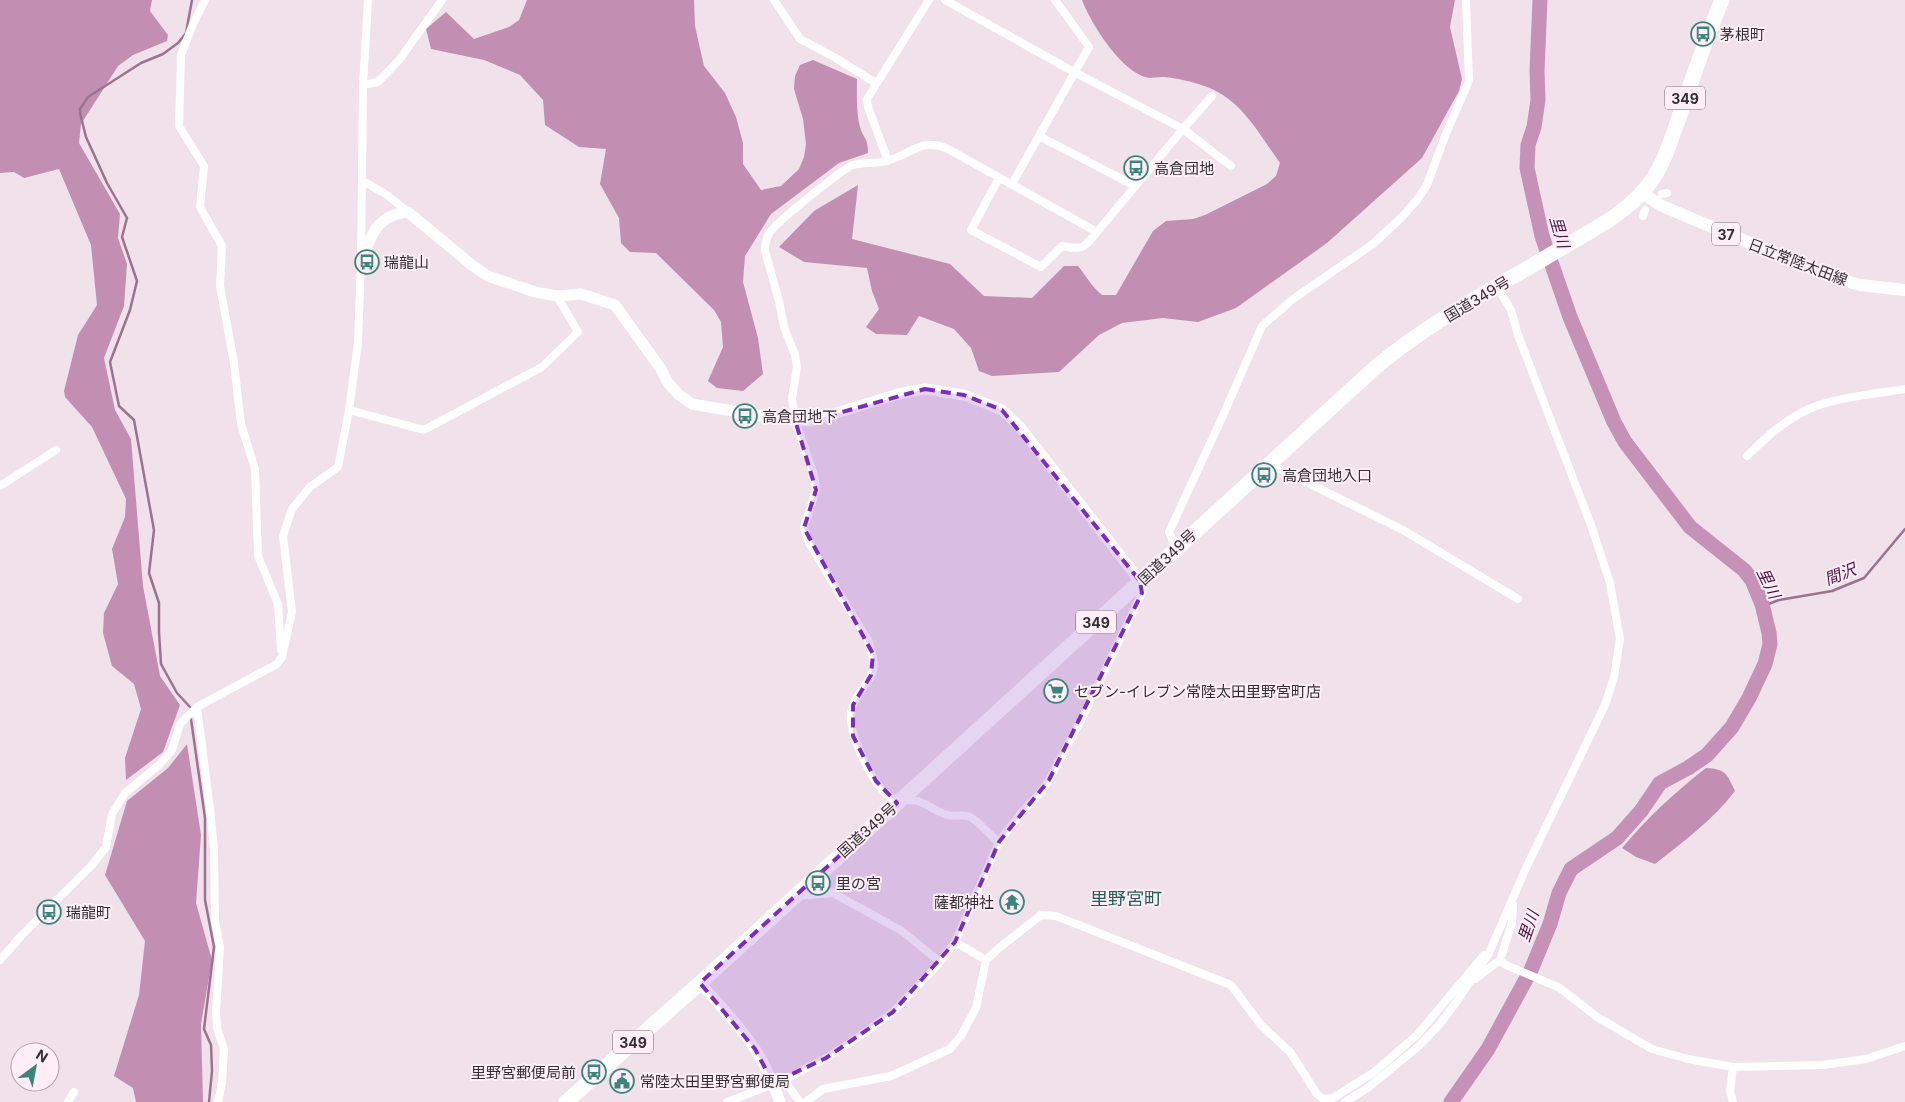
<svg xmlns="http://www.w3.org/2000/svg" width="1905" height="1102" viewBox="0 0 1905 1102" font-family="Inter,'Noto Sans JP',sans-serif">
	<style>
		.forest { fill: #c28fb3 }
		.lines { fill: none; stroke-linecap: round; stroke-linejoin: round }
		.stream { stroke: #9a748f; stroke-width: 2.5 }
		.river { stroke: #c591b6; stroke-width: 15 }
		.street { stroke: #fff; stroke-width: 8 }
		.secondary { stroke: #fff; stroke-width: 11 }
		.primary { stroke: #fff; stroke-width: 12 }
		.highway { stroke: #fff; stroke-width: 15 }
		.marked { fill: #7b2cbf; fill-opacity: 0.2; stroke: #7b2cbf; stroke-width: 4; stroke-dasharray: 10 6; stroke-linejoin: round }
		.labels { text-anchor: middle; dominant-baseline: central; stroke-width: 4; stroke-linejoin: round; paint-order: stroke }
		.shield { fill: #fdeef8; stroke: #71686e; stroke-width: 1 }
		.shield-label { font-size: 14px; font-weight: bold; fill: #352f33 }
		.poi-label { font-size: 15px; fill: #352f33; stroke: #fdeef8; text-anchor: start }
		.street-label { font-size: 15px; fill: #352f33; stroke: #fdeef8 }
		.water-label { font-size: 16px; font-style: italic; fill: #501343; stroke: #fdeef8 }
		.quarter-label { font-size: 18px; fill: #255e59; stroke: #fdeef8 }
	</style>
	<rect width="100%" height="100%" fill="#f0e1eb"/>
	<!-- forest -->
	<path class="forest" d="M 0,0 L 152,0 L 150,11 L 168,35 L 167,41 L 133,55 L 118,66 L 81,124 L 79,143 L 120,214 L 118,238 L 127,264 L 124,306 L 104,358 L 115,410 L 131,439 L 143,586 L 160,676 L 180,705 L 163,752 L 126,780 L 125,758 L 141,709 L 134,684 L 112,666 L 103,633 L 104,613 L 118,584 L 112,549 L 125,517 L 126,499 L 92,427 L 65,397 L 64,391 L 78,335 L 97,305 L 91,245 L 59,169 L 24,178 L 14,172 L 0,173 Z
		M 527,0 L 694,0 L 695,26 L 704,66 L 725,93 L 736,117 L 743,143 L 743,164 L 761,190 L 781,186 L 799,169 L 804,157 L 806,144 L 803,119 L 794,89 L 795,76 L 800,65 L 813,60 L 857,79 C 857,95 856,112 860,127 C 864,140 868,137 868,153 L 839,163 L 771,214 L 745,256 L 743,282 L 758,338 L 763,374 L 743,391 L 717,388 L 708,381 L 723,347 L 721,322 L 714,310 L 656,253 L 630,252 L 621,243 L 619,218 L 600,184 L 606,149 L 579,147 L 545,125 L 543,100 L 520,75 L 484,60 L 431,49 L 426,29 L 446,12 L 474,39 L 509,27 L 519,20 Z
		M 1082,0 L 1455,0 L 1450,27 L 1462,79 L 1459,91 L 1422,158 L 1327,243 L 1236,308 L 1198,322 L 1163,318 L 1122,323 L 1099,335 L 1059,372 L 992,376 L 979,371 L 971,348 L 954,329 L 919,316 L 907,335 L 876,334 L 866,327 L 879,309 L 872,291 L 867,268 L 804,262 L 779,247 L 814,211 L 858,185 L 852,239 L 950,264 L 984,296 L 1032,298 L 1064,266 L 1078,266 C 1087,277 1091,286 1102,295 L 1116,295 L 1153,231 L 1166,221 L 1193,219 L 1205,215 L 1267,184 L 1276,176 L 1280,163 C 1259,134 1242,100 1207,87 C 1197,83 1173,77 1162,77 C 1158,77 1154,78 1150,78 C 1123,75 1091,24 1082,0 Z
		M 187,744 L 201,835 L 196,903 L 212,960 L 201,1024 L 203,1102 L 136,1102 L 133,1088 L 114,1076 L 139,995 L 145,941 L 105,875 L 127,801 L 168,768 Z
		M 1706,768 C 1726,769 1727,774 1735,791 C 1713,820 1684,841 1655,864 L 1636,857 L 1622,848 C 1647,818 1675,792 1706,768 Z"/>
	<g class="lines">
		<!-- stream -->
		<path class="stream" d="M 1763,606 L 1779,600 L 1832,591 L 1864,578 L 1905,529
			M 190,707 L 177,693 L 161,664 L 159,632 L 159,603 L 149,573 L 154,530 L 134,420 L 119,406 L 110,362 L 130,310 L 137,281 L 122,237 L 127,218 L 107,183 L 86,137 L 80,113 L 80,109 L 88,97 L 141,63 L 163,54 L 178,43 L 186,33 L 192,0
			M 191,719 L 205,818 L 205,900 L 214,947 L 204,1029 L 211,1045 L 212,1071 L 209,1102"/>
		<!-- river -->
		<path class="river" d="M 1451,1102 L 1488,1049 L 1531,970 L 1550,924 L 1559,893 L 1571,869 L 1617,838 L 1641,811 L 1660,783 L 1688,768 L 1707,755 L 1732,727 L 1749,698 L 1765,664 L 1770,644 L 1769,633 L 1762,604 L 1752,580 L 1744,570 L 1690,527 L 1625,442 L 1614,422 L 1570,317 L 1542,236 L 1527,168 L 1528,145 L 1534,127 L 1538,100 L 1537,71 L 1540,0"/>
		<!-- street -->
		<path class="street" d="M 205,0 L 193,24 L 181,55 L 179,126 L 204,166 L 200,207 L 222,246 L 220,286 L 234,363 L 241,424 L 255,469 L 258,556 L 278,604 L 281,650
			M 774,0 L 800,39 L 834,57 L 876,83
			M 945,0 L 1074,72 L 1183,129 L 1097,232 L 948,149 C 919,137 913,154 887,161 C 877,164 864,162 853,165 C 842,169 777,222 770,232 C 766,238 765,244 765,251 L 779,301 L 784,327 L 795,355 L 797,367 L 792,398 L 795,420 L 814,475 L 816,490 L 804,528 L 810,545 L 868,640 C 871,649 874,657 874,666 C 872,685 848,697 851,721 C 853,741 873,787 891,797 C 900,803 911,798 920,802 C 929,805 938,813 948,815 C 955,817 963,814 970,817 C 980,822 989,835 999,842
			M 363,85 L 378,82 L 400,59 L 442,0
			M 1212,96 L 1183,129 L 1231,166
			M 1039,136 L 1135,186
			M 888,161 L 868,107 L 867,99 L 929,0
			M 999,178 L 971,230 L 1041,267 L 1062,246 C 1083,250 1083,249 1097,232
			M 363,181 L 387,195 L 408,212
			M 1012,184 L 1089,47 L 1055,0
			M 1662,194 L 1667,193
			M 1643,216 L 1645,210
			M 349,410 L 424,430 L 542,367 L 578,332 L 557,296
			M 1747,456 C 1766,437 1785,420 1809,409 C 1832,398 1879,393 1905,389
			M 1271,462 L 1274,466 L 1403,530 L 1518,599
			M 0,486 L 56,450
			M 1176,548 L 1169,532 L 1221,420 L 1262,326 L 1293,299 L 1373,244 L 1401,218 L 1417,200 L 1427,185 L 1445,136 L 1469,81 L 1466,0
			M 197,707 L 210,809 L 214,849 L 215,921 L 220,947 L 216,1012 L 217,1028 L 224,1049 L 222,1083 L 218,1102
			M 798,896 L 833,893 L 902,931 L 940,962
			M 955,942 L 986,960 L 999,948 L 1041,915 L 1056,916 L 1231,985 L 1261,1025 L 1290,1052 L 1317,1094 L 1323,1099 L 1333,1098 L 1373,1073 L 1417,1035 L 1484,955
			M 0,960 L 21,936 L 92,865 L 106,847 L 112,814 L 125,793 L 159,765 L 172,750 L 180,724 L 197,707 L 277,664 L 282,657 L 292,612 L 283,536 L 292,509 L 310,487 L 338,467 L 349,410 L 358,343 L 361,260 L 363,85 L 368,0
			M 1500,960 L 1506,965 L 1560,988 L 1597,1017 L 1652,1049 L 1688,1059 L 1733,1067 L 1823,1065 L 1866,1059 L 1905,1046
			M 1475,979 L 1500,960 L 1512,923 L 1513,905
			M 784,1080 L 800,1102
			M 68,1102 L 74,1092
			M 727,1102 L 784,1080 L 826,1058 L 854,1040 L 893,1012 L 940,962 L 955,942 L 999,842 L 1021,813 L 1040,793 L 1049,780 L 1082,718 L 1142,593 L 1143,586 L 1141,582
			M 806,1102 L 823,1089 L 891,1076 L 950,1049 L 961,1036 L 976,1008 L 986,960
			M 1345,1102 L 1369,1087 L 1419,1046 L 1439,1025 L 1457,1001 L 1489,953 L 1526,868 L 1605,705 L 1614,677 L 1620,639 L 1610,583 L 1591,525 L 1518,335 L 1511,310 L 1497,287
			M 1733,1102 L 1730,1091 L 1733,1067"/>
		<!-- secondary -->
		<path class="secondary" d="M 361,260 C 372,235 376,215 408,212 L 473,266 L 488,276 L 535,292 L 557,296 L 581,294 L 615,305 L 661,369 L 668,383 L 679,395 L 692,404 L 779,419 L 810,421 L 902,393 L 925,389 L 964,395 L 1002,410 L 1019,426 L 1140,581
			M 700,983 C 719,1004 739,1025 755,1049 C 766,1065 773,1084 780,1102"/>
		<!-- primary -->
		<path class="primary" d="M 1642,193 L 1662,206 L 1831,277 L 1860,285 L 1905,290"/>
		<!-- highway -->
		<path class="highway" d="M 566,1102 L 700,983 L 1377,366 C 1431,321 1495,288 1555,252 C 1590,231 1632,212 1654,177 C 1668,155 1675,127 1684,103 C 1696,68 1708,34 1722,0"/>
	</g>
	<!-- marked area -->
	<path class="marked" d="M 925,389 L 964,395 L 1002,410 L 1140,581 L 1142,593 L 1049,780 L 999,842 L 955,942 L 893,1012 L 826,1058 L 773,1083 L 755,1049 L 700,983 L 897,803 L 876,781 L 853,736 L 853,705 L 871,675 L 873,654 L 804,528 L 816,490 L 795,420 L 810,421 Z"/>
	<!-- icons -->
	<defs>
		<g id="bus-ring" transform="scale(1.25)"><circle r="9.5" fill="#fdeef8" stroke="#3d847d" stroke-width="1.5"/><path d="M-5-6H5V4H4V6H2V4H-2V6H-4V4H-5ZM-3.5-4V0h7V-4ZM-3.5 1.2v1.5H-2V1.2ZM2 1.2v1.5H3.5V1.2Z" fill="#3d847d"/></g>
		<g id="supermarket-ring" transform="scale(1.25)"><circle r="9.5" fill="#fdeef8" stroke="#3d847d" stroke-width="1.5"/><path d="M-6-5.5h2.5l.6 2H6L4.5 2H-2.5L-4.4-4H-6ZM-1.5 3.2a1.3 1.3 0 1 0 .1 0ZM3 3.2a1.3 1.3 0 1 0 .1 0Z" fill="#3d847d"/></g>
		<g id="temple-ring" transform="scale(1.25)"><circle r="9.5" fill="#fdeef8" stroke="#3d847d" stroke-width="1.5"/><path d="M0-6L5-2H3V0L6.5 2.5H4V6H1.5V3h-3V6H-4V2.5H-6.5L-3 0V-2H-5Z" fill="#3d847d"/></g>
		<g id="civic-ring" transform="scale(1.25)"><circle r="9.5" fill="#fdeef8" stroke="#3d847d" stroke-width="1.5"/><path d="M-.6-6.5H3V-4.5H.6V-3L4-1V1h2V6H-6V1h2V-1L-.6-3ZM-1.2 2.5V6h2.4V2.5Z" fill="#3d847d"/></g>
	</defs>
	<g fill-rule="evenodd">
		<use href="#bus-ring" x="1703" y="34"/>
		<use href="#bus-ring" x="1136" y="168"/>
		<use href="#bus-ring" x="367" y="262"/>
		<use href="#bus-ring" x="745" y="416"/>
		<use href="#bus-ring" x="1264" y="475"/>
		<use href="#supermarket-ring" x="1056" y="691"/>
		<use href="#bus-ring" x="818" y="883"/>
		<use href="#temple-ring" x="1012" y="902"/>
		<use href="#bus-ring" x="49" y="912"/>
		<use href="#bus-ring" x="594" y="1072"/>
		<use href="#civic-ring" x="622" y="1081"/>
	</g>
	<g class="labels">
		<!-- shield labels -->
		<g class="shield">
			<rect x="1665" y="86.5" width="40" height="23" rx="4"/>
			<rect x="1712" y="222.5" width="28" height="23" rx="4"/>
			<rect x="1076" y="610.5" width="40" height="23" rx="4"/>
			<rect x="613" y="1030.5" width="40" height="23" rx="4"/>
		</g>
		<g class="shield-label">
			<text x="1685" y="98">349</text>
			<text x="1726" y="234">37</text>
			<text x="1096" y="622">349</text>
			<text x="633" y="1042">349</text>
		</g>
		<!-- poi labels -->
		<g class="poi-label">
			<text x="1720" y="34">茅根町</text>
			<text x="1154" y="168">高倉団地</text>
			<text x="384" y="262">瑞龍山</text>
			<text x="762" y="416">高倉団地下</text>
			<text x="1282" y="475">高倉団地入口</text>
			<text x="1074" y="691">セブン-イレブン常陸太田里野宮町店</text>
			<text x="836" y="883">里の宮</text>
			<text x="994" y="902" text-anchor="end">薩都神社</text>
			<text x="66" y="912">瑞龍町</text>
			<text x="576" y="1072" text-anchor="end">里野宮郵便局前</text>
			<text x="640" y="1081">常陸太田里野宮郵便局</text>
		</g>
		<!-- street labels -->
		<g class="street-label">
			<text transform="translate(1798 262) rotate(21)">日立常陸太田線</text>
			<text transform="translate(1477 299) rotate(-31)">国道349号</text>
			<text transform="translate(1167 557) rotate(-43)">国道349号</text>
			<text transform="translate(867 830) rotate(-42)">国道349号</text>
		</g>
		<!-- water labels -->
		<g class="water-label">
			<text transform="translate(1560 232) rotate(74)">里川</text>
			<text transform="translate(1840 574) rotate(-21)">間沢</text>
			<text transform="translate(1769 583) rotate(64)">里川</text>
			<text transform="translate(1528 926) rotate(-71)">里川</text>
		</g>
		<!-- quarter labels -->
		<g class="quarter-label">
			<text x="1126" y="898">里野宮町</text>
		</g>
	</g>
	<!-- north arrow -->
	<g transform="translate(35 1067) rotate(32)"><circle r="24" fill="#fdeef8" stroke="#ada2a9"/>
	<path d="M0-4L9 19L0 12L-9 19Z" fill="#3d847d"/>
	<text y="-8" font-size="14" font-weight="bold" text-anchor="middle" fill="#352f33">N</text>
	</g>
</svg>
